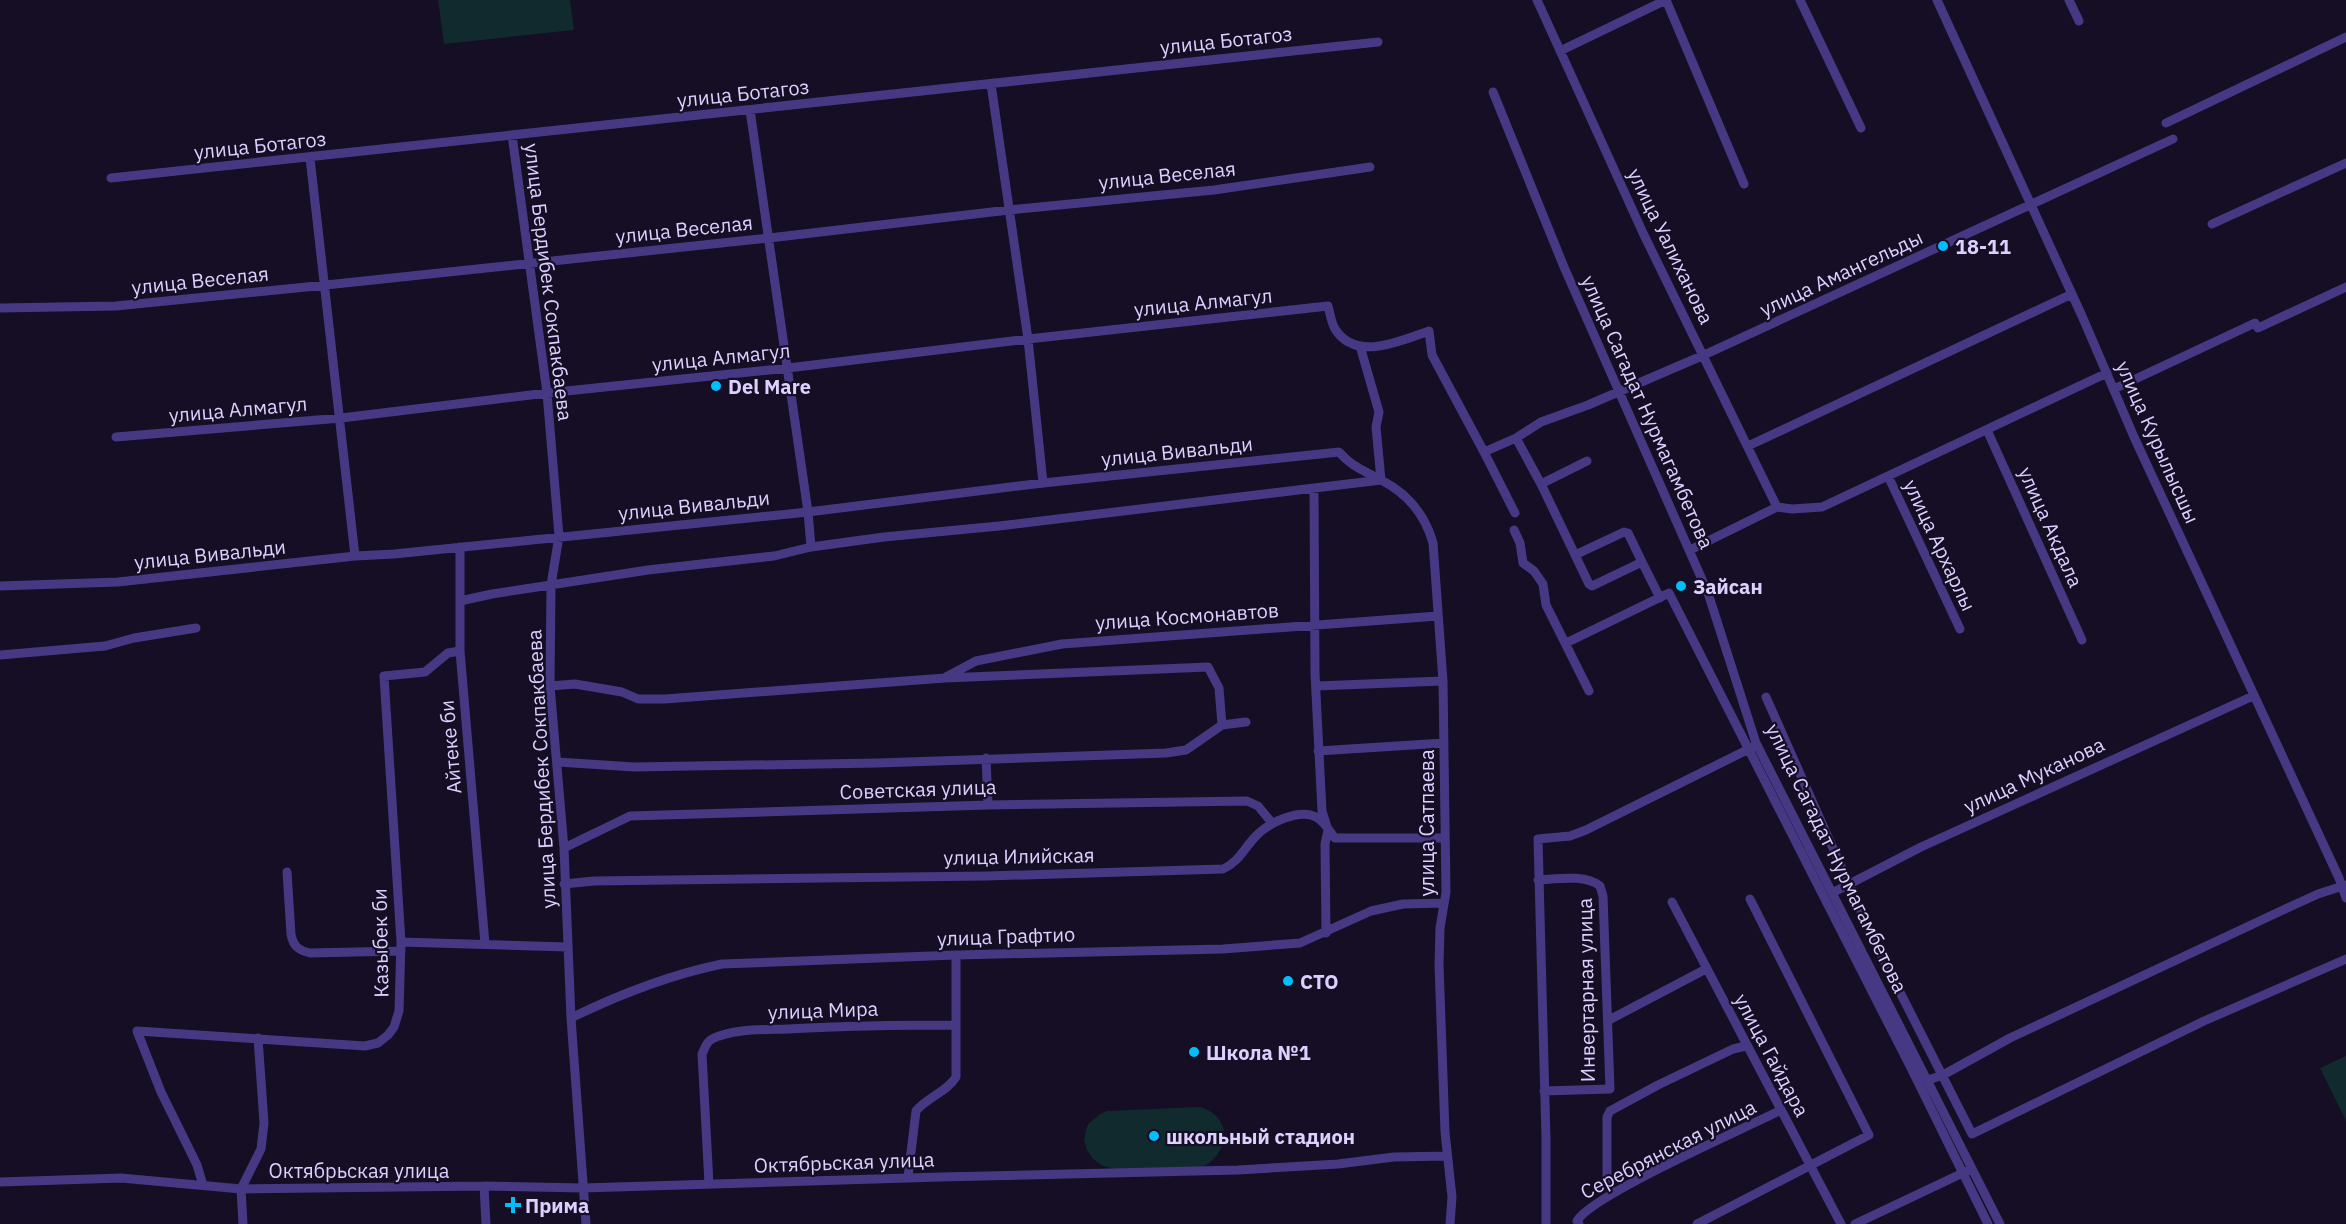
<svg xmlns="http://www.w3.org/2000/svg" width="2346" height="1224" viewBox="0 0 2346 1224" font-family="'IBM Plex Sans',sans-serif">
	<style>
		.green { fill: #112a2e }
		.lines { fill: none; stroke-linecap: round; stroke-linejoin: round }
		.street { stroke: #463883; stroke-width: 9 }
		.poi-dot { fill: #00befb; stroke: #150e24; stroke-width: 2 }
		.labels { text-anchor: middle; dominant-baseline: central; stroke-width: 4.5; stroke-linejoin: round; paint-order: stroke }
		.street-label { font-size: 20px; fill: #dcd0ff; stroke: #150e24 }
		.poi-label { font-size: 20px; font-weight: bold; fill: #dcd0ff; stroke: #150e24; text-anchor: start }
	</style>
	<rect width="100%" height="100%" fill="#150e24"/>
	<!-- green -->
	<path class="green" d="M 438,0 L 570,0 L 574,30 L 444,44 Z
		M 2346,1056 L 2346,1121 L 2320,1068 Z
		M 1199,1107 C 1210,1109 1219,1116 1223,1127 C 1228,1141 1217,1160 1204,1166 C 1191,1171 1132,1169 1115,1169 L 1103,1166 L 1093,1159 L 1087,1150 L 1084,1140 L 1086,1130 L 1088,1124 L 1100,1114 L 1107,1111 Z"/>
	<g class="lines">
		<!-- street -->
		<path class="street" d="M 1537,0 L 1643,233 L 1777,507
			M 1666,0 L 1744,184
			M 1800,0 L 1861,128
			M 1937,0 L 2082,316 L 2134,437 L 2339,878 L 2346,898
			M 2069,0 L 2079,21
			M 1560,51 L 1666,0
			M 991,84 L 1028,339 L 1043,483
			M 1493,92 L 1564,267 L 1708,593 L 1756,743 L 2000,1224
			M 750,110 L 808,512 L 811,547
			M 2166,123 L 2346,37
			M 512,135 L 547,393 L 559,536 L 551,585 L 550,686 L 564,848 L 571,1018 L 586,1224
			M 310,158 L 355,556
			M 111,178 L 1378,42
			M 2212,224 L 2346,163
			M 0,308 L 116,306 L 326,285 L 769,238 L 1009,210 L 1214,190 L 1370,167
			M 2258,328 L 2346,287
			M 1360,346 L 1379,412 L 1376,427 L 1381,480
			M 2114,389 L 2255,323
			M 1987,430 L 2082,640
			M 116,437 L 341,418 L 547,393 L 788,368 L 1028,339 L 1328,306 C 1330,313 1331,322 1335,329 C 1356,362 1400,341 1429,331 L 1432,355 L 1484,452
			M 1516,438 L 1541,484
			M 1748,446 L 2072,294
			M 1587,461 L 1541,484 L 1589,584 L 1592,586 L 1642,562 L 1660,598
			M 1888,476 L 1960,629
			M 1314,488 L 1315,674 L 1322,811 L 1328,830 L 1325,844 L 1326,933
			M 1515,513 L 1484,452 L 1516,438 L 1541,422 L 1588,405 L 1704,355 L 2173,139
			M 1514,530 L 1520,543 L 1523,563 L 1534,571 L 1543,584 L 1546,605 L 1589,691
			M 460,547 L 460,651 L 485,944
			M 1690,550 L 1777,507 L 1792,509 L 1822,507 L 2107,373
			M 1575,555 L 1624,532 L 1628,533 L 1642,562
			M 0,586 L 118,582 L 355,556 L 394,554 L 808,512 L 1043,483 L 1339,452 C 1353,468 1364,470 1381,480 C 1407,493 1425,515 1433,543 L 1443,681 L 1446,892 L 1440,928 L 1439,965 L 1445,1132 L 1452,1197 L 1450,1224
			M 460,601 L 492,594 L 648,570 L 774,556 L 811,547 L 884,537 L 999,526 L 1381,480
			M 1566,643 L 1669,593 L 1911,1068 L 1988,1224
			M 0,655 L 105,646 L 134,638 L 196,628
			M 946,677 L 976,661 L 1062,644 L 1438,616
			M 550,686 L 575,684 L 622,692 L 638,699 L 665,699 L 945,678 L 1208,667 L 1219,688 L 1222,725
			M 1316,686 L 1443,681
			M 1766,697 L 1875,943 L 1972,1134 L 2204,1021 L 2346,959
			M 1318,751 L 1444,743
			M 986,758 L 988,805
			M 558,762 L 634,767 L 878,763 L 1166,753 L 1186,750 L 1222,725 L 1246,722
			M 564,848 L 630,816 L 988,805 L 1247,801 L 1258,806 L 1272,823
			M 287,872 L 291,934 C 293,946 298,950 310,953 L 401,951
			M 1538,880 C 1557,879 1585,874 1600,886 L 1603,896 L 1610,1089 L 1544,1091
			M 564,884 L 594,881 L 987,876 L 1223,869 C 1239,862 1244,848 1256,836 C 1268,823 1299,808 1316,817 C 1324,821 1330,832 1335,838 L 1445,838
			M 1832,893 L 1921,847 L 2253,696
			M 1672,902 L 1841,1224
			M 401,942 L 568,947
			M 571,1018 C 620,994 669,975 722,964 L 956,955 L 1223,949 L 1300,943 L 1371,911 L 1403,904 L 1444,903
			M 1609,1020 L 1706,969
			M 1928,1080 L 1943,1075 L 2010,1038 L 2283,910 L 2318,894 L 2346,885
			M 908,1177 L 916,1111 C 927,1097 947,1092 956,1077 L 956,955
			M 0,1182 L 121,1178 L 241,1189 L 484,1186 L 583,1188 L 940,1177 L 1238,1170 L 1338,1164 L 1394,1157 L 1447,1156
			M 709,1184 L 702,1054 C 705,1048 706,1042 712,1039 C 734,1028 765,1030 789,1029 C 844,1026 899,1025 955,1025
			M 203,1185 L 197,1165 L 161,1092 L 137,1031 L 365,1046 L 378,1043 L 388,1035 L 394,1027 L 399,1011 L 401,942 L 384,676 L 425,672 L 448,653 L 460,651
			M 484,1186 L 486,1224
			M 1613,1193 L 1607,1183 L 1607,1117 L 1610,1111 L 1658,1085 L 1733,1049 L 1746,1046
			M 243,1224 L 241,1189 L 261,1149 L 264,1123 L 258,1038
			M 1546,1224 L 1546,1138 L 1538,839 L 1570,836 L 1586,830 L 1753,747
			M 1579,1224 L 1577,1221 C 1591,1195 1746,1128 1781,1110
			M 1697,1224 L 1869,1135 L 1750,899
			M 1855,1224 L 1967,1171"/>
	</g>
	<!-- markers -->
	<g class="poi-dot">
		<circle cx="1943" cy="246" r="6"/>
		<circle cx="716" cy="386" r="6"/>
		<circle cx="1681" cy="586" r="6"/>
		<circle cx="1288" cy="981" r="6"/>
		<circle cx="1194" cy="1052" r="6"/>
		<circle cx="1154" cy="1136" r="6"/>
		<path d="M510 1196h6v6h6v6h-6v6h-6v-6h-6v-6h6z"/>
	</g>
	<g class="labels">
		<!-- street labels -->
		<g class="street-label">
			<text transform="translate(1226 40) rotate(-6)">улица Ботагоз</text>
			<text transform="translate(743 93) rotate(-6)">улица Ботагоз</text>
			<text transform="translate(260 145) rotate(-6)">улица Ботагоз</text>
			<text transform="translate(1167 175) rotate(-6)">улица Веселая</text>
			<text transform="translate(684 229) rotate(-6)">улица Веселая</text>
			<text transform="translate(1671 246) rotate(64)">улица Уалиханова</text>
			<text transform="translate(1841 273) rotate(-25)">улица Амангельды</text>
			<text transform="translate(200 280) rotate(-6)">улица Веселая</text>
			<text transform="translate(549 282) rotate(83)">улица Бердибек Сокпакбаева</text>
			<text transform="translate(1203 302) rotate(-6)">улица Алмагул</text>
			<text transform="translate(721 357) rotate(-6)">улица Алмагул</text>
			<text transform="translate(238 409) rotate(-5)">улица Алмагул</text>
			<text transform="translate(1648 412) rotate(66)">улица Сагадат Нурмагамбетова</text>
			<text transform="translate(2158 442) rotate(66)">улица Курылысшы</text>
			<text transform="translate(1177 451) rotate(-6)">улица Вивальди</text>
			<text transform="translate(694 505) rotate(-6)">улица Вивальди</text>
			<text transform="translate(2051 527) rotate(66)">улица Акдала</text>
			<text transform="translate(1940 545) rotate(65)">улица Архарлы</text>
			<text transform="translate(210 554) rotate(-6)">улица Вивальди</text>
			<text transform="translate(1187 616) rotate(-4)">улица Космонавтов</text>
			<text transform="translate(450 747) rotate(-95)">Айтеке би</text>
			<text transform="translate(541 769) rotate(-93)">улица Бердибек Сокпакбаева</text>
			<text transform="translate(2034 775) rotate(-25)">улица Муканова</text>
			<text transform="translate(918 789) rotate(-2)">Советская улица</text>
			<text transform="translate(1426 823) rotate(-90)">улица Сатпаева</text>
			<text transform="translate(1019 856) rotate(-1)">улица Илийская</text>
			<text transform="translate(1837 858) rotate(64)">улица Сагадат Нурмагамбетова</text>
			<text transform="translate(1006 936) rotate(-2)">улица Графтио</text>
			<text transform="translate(380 943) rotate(-91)">Казыбек би</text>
			<text transform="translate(1586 990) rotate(-91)">Инвертарная улица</text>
			<text transform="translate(823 1010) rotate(-2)">улица Мира</text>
			<text transform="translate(1772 1055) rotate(62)">улица Гайдара</text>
			<text transform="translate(1668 1149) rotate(-27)">Серебрянская улица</text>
			<text transform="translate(844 1162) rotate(-2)">Октябрьская улица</text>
			<text x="359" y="1170">Октябрьская улица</text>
		</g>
		<!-- poi labels -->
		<g class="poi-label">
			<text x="1955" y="246">18-11</text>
			<text x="728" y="386">Del Mare</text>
			<text x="1693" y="586">Зайсан</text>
			<text x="1300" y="981">СТО</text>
			<text x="1206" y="1052">Школа №1</text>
			<text x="1166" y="1136">школьный стадион</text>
			<text x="525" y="1205">Прима</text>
		</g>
	</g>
</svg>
